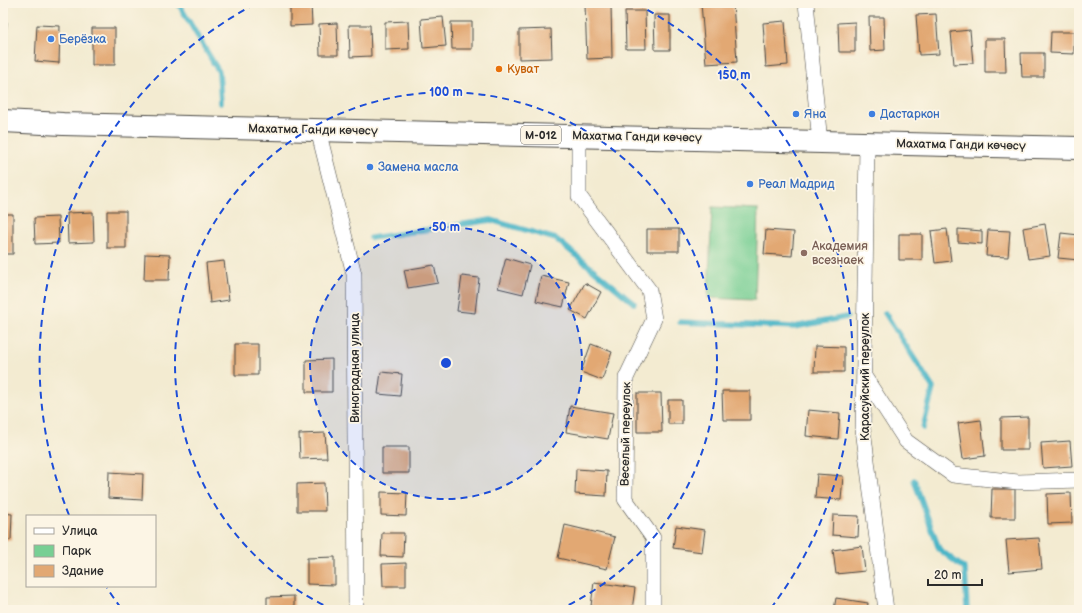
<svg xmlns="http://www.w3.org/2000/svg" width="1082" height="613" viewBox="0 0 1082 613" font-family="'Balsamiq Sans',sans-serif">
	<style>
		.green { fill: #78cf94; stroke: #527d60 }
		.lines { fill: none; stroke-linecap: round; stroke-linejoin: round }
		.stream { stroke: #4ab5c7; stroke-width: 5.5 }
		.building { fill: #e2a873 }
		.minor-casing { stroke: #494844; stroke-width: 16 }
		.primary-casing { stroke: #494844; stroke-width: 24 }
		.minor { stroke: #fff; stroke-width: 15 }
		.primary { stroke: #fff; stroke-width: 22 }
		.ring { fill: none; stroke: #1d4ed8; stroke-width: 2; stroke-dasharray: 7 5 }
		.shop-dot { fill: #3f7fe0; stroke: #fcf5e5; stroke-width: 1.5 }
		.food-dot { fill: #e8710a; stroke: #fcf5e5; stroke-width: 1.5 }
		.education-dot { fill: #8d6e63; stroke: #fcf5e5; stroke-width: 1.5 }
		.labels { text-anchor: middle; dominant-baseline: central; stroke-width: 3.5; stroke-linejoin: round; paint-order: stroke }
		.shield { fill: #fcf5e5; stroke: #6a6863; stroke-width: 1 }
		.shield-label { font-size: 11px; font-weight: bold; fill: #2b2b2b }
		.shop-label { font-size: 12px; fill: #366cbe; stroke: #fcf5e5; text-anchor: start }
		.food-label { font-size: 12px; fill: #c56008; stroke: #fcf5e5; text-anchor: start }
		.street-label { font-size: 12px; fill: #2b2b2b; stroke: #fcf5e5 }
		.education-label { font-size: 12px; fill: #785e54; stroke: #fcf5e5; text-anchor: start }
		.centre { fill: #1d4ed8; stroke: #fcf5e5; stroke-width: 2 }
		.ring-label { font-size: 12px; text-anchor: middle; font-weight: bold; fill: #1d4ed8; stroke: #fcf5e5; stroke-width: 3.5; stroke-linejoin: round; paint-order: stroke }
	</style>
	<rect width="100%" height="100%" fill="#fcf5e5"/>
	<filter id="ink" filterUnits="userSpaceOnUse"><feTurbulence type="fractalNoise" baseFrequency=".025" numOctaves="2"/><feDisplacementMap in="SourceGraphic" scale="8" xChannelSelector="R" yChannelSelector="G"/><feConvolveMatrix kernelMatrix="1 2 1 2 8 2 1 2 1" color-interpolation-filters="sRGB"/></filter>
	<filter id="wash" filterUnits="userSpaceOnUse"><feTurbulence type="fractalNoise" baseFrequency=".012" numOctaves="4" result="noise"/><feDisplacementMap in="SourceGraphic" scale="16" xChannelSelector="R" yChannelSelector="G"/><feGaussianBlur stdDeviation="0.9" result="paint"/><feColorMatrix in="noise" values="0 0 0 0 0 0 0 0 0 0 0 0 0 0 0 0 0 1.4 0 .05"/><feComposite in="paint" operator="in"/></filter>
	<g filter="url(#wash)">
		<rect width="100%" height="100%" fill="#f3ebd1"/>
		<!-- green -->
		<path class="green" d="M 712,207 L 758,209 L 755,300 L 708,298 Z"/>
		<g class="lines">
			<!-- stream -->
			<path class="stream" d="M 178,3 L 219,72 L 221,103
				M 371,238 L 491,220 L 556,239 L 634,303
				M 885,313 L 933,388 L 923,428
				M 680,322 L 794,327 L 847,317
				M 914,480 L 939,549 L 965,569 L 967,610"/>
		</g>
		<g id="blocks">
			<!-- building -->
			<path class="building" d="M 290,3 L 311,3 L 312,25 L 290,26 Z
				M 701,3 L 733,3 L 737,62 L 706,64 Z
				M 929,3 L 948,3 L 948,5 L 929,6 Z
				M 611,4 L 612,58 L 587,59 L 585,5 Z
				M 625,11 L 645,11 L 646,49 L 626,49 Z
				M 936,14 L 939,54 L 919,55 L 916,15 Z
				M 654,15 L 670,15 L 670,50 L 655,50 Z
				M 443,17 L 446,46 L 423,48 L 421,19 Z
				M 869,17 L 884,17 L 885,50 L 870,51 Z
				M 408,21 L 409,49 L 385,50 L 385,22 Z
				M 785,21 L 788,65 L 766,67 L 763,23 Z
				M 3,22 L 7,22 L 4,63 L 3,63 Z
				M 451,22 L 472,22 L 472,49 L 452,49 Z
				M 855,22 L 855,52 L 839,52 L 838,23 Z
				M 337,23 L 338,55 L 320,55 L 319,24 Z
				M 37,25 L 60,26 L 59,63 L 35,61 Z
				M 349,25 L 370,25 L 371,56 L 350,57 Z
				M 92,28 L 115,28 L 115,65 L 92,65 Z
				M 551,29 L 552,58 L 519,59 L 519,30 Z
				M 970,30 L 973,63 L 954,64 L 951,32 Z
				M 1051,32 L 1074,32 L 1074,54 L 1050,53 Z
				M 985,39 L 1005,39 L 1006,72 L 985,72 Z
				M 1021,53 L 1044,53 L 1044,77 L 1022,77 Z
				M 107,211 L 126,211 L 126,248 L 107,248 Z
				M 93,212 L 94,242 L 68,243 L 67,213 Z
				M 3,214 L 13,214 L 13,254 L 3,254 Z
				M 58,217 L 59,243 L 35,244 L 34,218 Z
				M 1045,224 L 1050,256 L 1028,259 L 1023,228 Z
				M 647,229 L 679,229 L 679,251 L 647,251 Z
				M 947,229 L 951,261 L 935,263 L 931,231 Z
				M 958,229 L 982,231 L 982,244 L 958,242 Z
				M 766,230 L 794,232 L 792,256 L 764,254 Z
				M 988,230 L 1010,231 L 1008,257 L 986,256 Z
				M 1061,233 L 1079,235 L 1079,260 L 1058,258 Z
				M 899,234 L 922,234 L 922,260 L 899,260 Z
				M 145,254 L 170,255 L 169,280 L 144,280 Z
				M 506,258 L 530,265 L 523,294 L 498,288 Z
				M 224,261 L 229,300 L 210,303 L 206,263 Z
				M 434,265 L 438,283 L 408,288 L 404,270 Z
				M 462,276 L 479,278 L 475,313 L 457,311 Z
				M 541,276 L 569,282 L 563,307 L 536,301 Z
				M 585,283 L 601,292 L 587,319 L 570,310 Z
				M 235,344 L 258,344 L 258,375 L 235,375 Z
				M 591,344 L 612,352 L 602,380 L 581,372 Z
				M 815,346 L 844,347 L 844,372 L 814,372 Z
				M 332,359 L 332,392 L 306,392 L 306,360 Z
				M 381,372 L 402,374 L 400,396 L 378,394 Z
				M 722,391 L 750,391 L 750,420 L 723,420 Z
				M 637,393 L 661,393 L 662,432 L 637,432 Z
				M 668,400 L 682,400 L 682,424 L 668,424 Z
				M 570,406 L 613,413 L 608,439 L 566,432 Z
				M 808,410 L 840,413 L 838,439 L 806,436 Z
				M 1028,417 L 1028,450 L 1001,450 L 1001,418 Z
				M 981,420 L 985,456 L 963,459 L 958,423 Z
				M 325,433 L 327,458 L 300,459 L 299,434 Z
				M 1070,441 L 1072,466 L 1043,468 L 1041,443 Z
				M 382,447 L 409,447 L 409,473 L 382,473 Z
				M 576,469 L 607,471 L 606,496 L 575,494 Z
				M 109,472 L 143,474 L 142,500 L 108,498 Z
				M 817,474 L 843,476 L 841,500 L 815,498 Z
				M 324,483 L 325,511 L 297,511 L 297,484 Z
				M 992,489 L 1015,489 L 1015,518 L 991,518 Z
				M 381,492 L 407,493 L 406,516 L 381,515 Z
				M 1071,493 L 1072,523 L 1048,524 L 1047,494 Z
				M 3,513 L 12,514 L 11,540 L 3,540 Z
				M 833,515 L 859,516 L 858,537 L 832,535 Z
				M 565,525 L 615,537 L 607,569 L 558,558 Z
				M 676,526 L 705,530 L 702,552 L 673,548 Z
				M 382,533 L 404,533 L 403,557 L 381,556 Z
				M 1039,538 L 1042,569 L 1009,572 L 1006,540 Z
				M 862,546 L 865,571 L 836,574 L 833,550 Z
				M 335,557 L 335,585 L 307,584 L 307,558 Z
				M 406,563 L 406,586 L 383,586 L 382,564 Z
				M 594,582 L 635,588 L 632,610 L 617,610 L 591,606 Z
				M 294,596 L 294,610 L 267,610 L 267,597 Z
				M 836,598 L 868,603 L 867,610 L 834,610 Z"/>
		</g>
	</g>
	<g filter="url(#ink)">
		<use href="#blocks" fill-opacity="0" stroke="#494844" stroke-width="1"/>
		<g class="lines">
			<!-- minor casing -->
			<g class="minor-casing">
				<path id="minor" d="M 806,3 L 820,142
					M 318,130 L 354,274 L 356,610
					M 579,136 L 579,196 L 649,290 L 654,319 L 626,378 L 625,499 L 653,538 L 653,610
					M 867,143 L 863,429 L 886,610
					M 864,376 L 906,441 L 953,475 L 1018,482 L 1079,480"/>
			</g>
			<!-- primary casing -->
			<g class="primary-casing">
				<path id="primary" d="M 3,121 L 63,124 L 1079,148"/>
			</g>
			<!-- minor -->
			<use href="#minor" class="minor"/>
			<!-- primary -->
			<use href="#primary" class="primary"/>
		</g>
	</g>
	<!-- distance rings -->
	<circle cx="446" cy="363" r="136" fill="#1d4ed8" fill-opacity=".12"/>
	<g class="ring">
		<circle cx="446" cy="363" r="136"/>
		<path d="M334 610A271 271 0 1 1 558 610"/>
		<path d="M121 608A407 407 0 0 1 107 588M69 515A407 407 0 0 1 255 4M637 4A407 407 0 0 1 771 608"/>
	</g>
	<!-- markers -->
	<g class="shop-dot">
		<circle cx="51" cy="39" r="4"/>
		<circle cx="796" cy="114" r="4"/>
		<circle cx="872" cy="114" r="4"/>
		<circle cx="370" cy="167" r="4"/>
		<circle cx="750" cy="184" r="4"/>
	</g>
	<circle class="food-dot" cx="499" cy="69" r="4"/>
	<circle class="education-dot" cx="804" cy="253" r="4"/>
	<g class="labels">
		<!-- shield labels -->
		<rect class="shield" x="521" y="126" width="40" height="18" rx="3"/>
		<g class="shield-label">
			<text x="541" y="135">М-012</text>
		</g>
		<!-- shop labels -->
		<g class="shop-label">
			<text x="59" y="39">Берёзка</text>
			<text x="804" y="114">Яна</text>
			<text x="880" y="114">Дастаркон</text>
			<text x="378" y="167">Замена масла</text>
			<text x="758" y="184">Реал Мадрид</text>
		</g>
		<!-- food labels -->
		<g class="food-label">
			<text x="507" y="69">Куват</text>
		</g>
		<!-- street labels -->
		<g class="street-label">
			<text transform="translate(313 130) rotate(1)">Махатма Ганди көчөсү</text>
			<text transform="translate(637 137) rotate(1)">Махатма Ганди көчөсү</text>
			<text transform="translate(961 145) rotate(1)">Махатма Ганди көчөсү</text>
			<text transform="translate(355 368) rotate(-90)">Виноградная улица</text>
			<text transform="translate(865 377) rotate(-90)">Карасуйский переулок</text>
			<text transform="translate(626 434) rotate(-89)">Веселый переулок</text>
		</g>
		<!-- education labels -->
		<g class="education-label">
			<text x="812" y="246">Академия<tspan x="812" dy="14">всезнаек</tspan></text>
		</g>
	</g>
	<circle cx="446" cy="363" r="6" class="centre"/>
	<g class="ring-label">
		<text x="734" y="79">150 m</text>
		<text x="446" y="96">100 m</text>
		<text x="446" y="231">50 m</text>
	</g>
	<!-- margin -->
	<rect width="1082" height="613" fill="none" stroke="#fcf5e5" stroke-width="16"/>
	<!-- legend -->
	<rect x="26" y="515" width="130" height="72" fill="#fcf5e5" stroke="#a8a49b"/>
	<rect x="34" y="528" width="20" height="6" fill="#ffffff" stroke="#a8a49b"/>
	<text x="62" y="535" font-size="12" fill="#2b2b2b">Улица</text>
	<rect x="34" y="545" width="20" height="12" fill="#78cf94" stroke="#a8a49b"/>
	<text x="62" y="555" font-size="12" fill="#2b2b2b">Парк</text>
	<rect x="34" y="565" width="20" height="12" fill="#e2a873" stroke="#a8a49b"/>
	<text x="62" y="575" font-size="12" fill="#2b2b2b">Здание</text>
	<!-- scale -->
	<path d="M928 579v6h54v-6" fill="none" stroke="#2b2b2b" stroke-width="2"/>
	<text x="934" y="579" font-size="12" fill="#2b2b2b" stroke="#fcf5e5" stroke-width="3" paint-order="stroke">20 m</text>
</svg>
